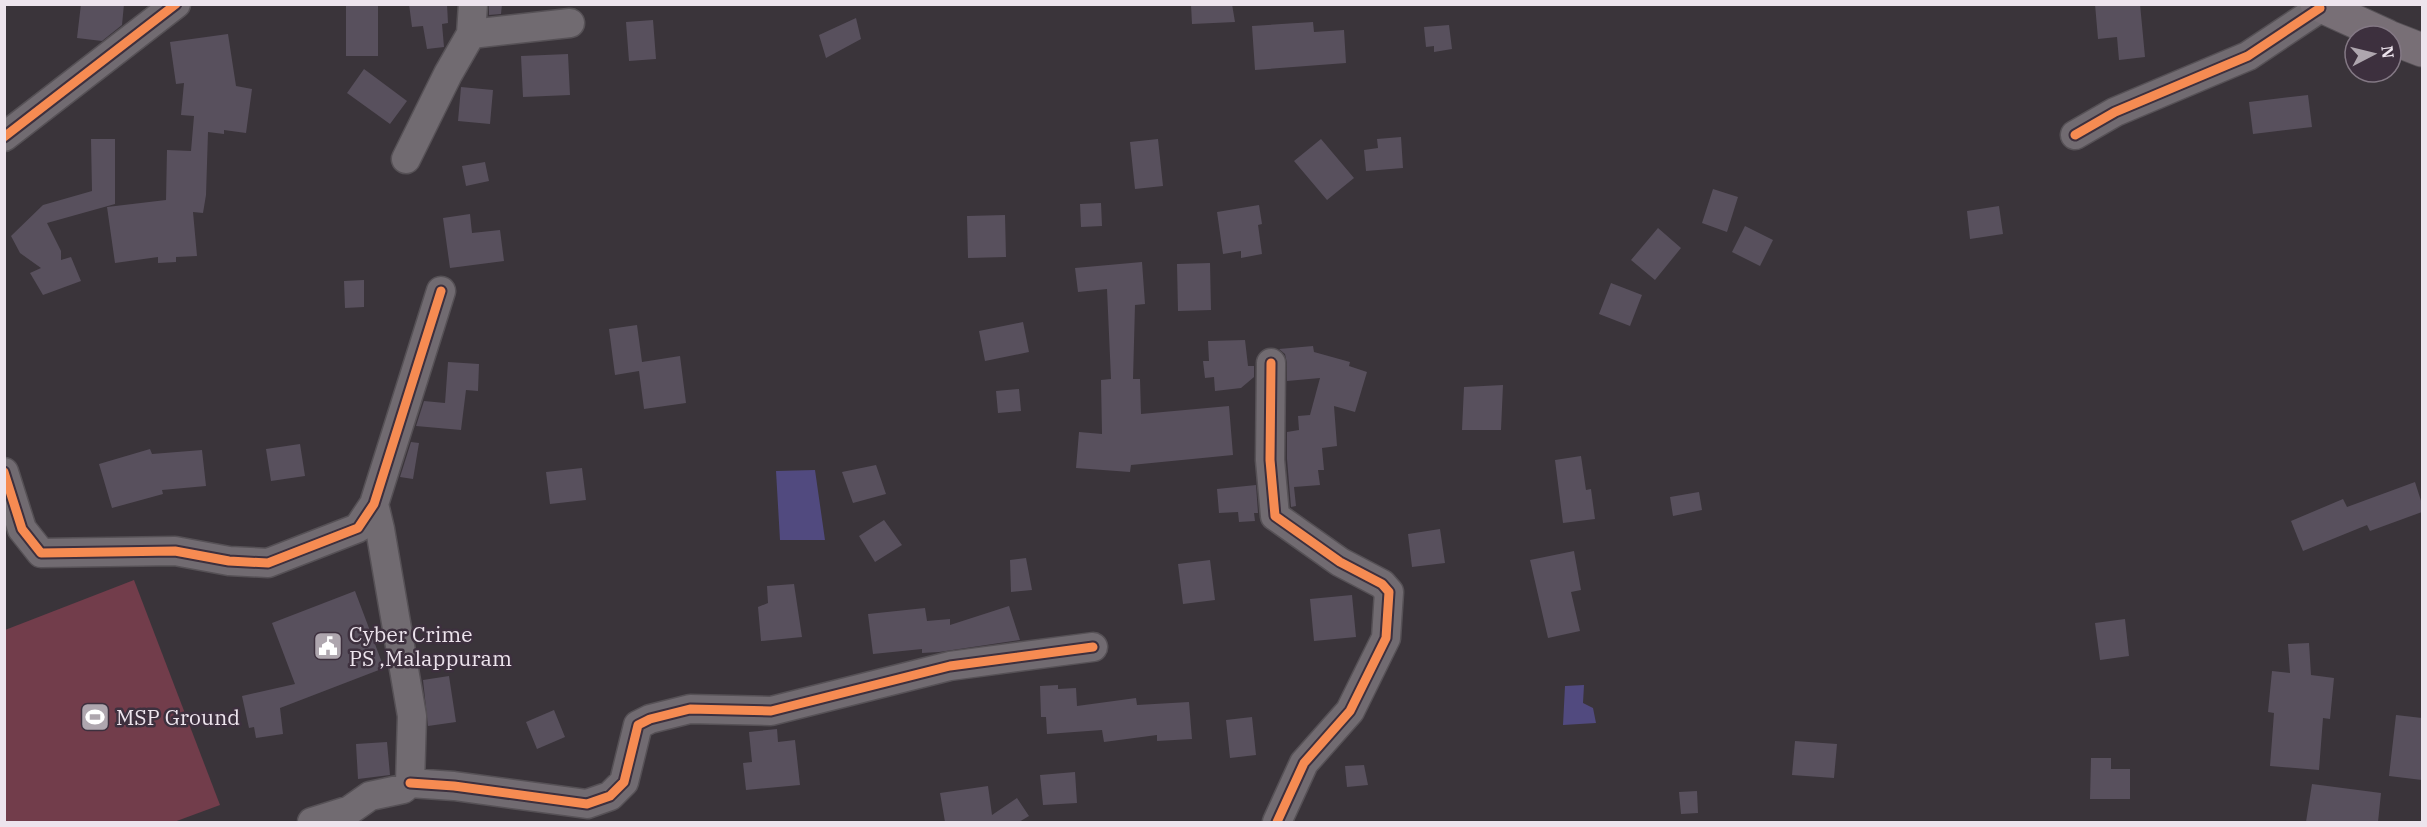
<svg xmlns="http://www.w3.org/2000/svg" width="2427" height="827" viewBox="0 0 2427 827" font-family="'IBM Plex Serif',serif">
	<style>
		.green { fill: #723d4b }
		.water { fill: #514a7f }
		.building { fill: #58505d }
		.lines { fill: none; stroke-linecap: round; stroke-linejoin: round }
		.minor-casing { stroke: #565156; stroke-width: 31 }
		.major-casing { stroke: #565156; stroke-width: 35 }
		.minor { stroke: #716b71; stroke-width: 28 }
		.major { stroke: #786f76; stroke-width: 33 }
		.cycleway-casing { stroke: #3d303e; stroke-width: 13 }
		.cycleway { stroke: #f68b52; stroke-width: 9 }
		.labels { text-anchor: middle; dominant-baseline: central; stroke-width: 5; stroke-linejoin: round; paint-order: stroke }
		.poi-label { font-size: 21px; fill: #ede4ed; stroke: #3d303e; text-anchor: start }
	</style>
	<rect width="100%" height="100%" fill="#3a343a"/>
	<!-- green -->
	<path class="green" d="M 134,580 L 220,805 L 174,822 L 5,822 L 5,630 Z"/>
	<!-- water -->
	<path class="water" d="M 815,470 L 825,540 L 780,540 L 776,471 Z
		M 1584,685 L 1583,703 L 1593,708 L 1596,723 L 1563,725 L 1565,686 Z"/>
	<!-- building -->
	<path class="building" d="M 81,4 L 124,4 L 122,25 L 102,41 L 77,38 Z
		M 346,4 L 378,4 L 378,56 L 346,56 Z
		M 409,4 L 447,4 L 448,23 L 442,24 L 444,47 L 427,49 L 423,26 L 412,27 Z
		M 489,4 L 502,4 L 501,14 L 489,15 Z
		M 1191,4 L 1232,4 L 1235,22 L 1192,24 Z
		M 2095,4 L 2140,4 L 2145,57 L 2119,60 L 2117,37 L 2098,39 Z
		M 856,18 L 861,39 L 826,58 L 819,35 Z
		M 653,20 L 656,59 L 629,61 L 626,22 Z
		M 1313,22 L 1314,32 L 1344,30 L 1346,63 L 1255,70 L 1252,26 Z
		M 1449,25 L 1452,49 L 1434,52 L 1434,46 L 1426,47 L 1424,27 Z
		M 228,34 L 236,86 L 252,89 L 246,133 L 224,130 L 224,134 L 208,132 L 206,195 L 203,213 L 193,212 L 197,256 L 176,257 L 176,262 L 158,263 L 158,257 L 115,263 L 107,207 L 166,200 L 167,150 L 191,151 L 194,116 L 181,115 L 184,83 L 176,84 L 170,42 Z
		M 568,54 L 570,95 L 523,97 L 521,56 Z
		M 364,69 L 407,101 L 390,124 L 347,93 Z
		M 461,87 L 493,90 L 490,124 L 458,121 Z
		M 2308,95 L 2312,127 L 2253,134 L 2249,102 Z
		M 1401,137 L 1403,168 L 1366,171 L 1364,150 L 1378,148 L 1377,139 Z
		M 91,139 L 115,139 L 115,204 L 47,223 L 61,251 L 61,260 L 71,257 L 81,281 L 43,295 L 30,273 L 41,268 L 20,253 L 11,236 L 43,205 L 92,191 Z
		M 1158,139 L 1163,186 L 1135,189 L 1130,142 Z
		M 1321,139 L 1354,178 L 1327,200 L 1294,161 Z
		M 485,162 L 489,181 L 466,186 L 462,166 Z
		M 1713,189 L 1738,197 L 1727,232 L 1702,223 Z
		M 1101,203 L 1102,226 L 1081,227 L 1080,204 Z
		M 1259,205 L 1262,224 L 1258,225 L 1262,254 L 1241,258 L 1241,251 L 1223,254 L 1217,212 Z
		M 1999,206 L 2003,234 L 1970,239 L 1967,211 Z
		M 470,214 L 472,233 L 500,230 L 504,261 L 450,268 L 443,218 Z
		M 1005,215 L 1006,257 L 968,258 L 967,216 Z
		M 1745,226 L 1773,240 L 1760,266 L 1732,252 Z
		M 1658,228 L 1681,248 L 1655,280 L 1631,260 Z
		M 1142,262 L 1145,304 L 1135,305 L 1133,379 L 1140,379 L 1141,414 L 1229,406 L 1233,455 L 1131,465 L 1130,472 L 1076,468 L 1079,432 L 1102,434 L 1101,380 L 1111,379 L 1107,289 L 1078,292 L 1075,268 Z
		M 1210,263 L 1211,310 L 1178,311 L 1177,264 Z
		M 364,280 L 364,307 L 345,308 L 344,281 Z
		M 1611,283 L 1642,295 L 1630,326 L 1599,314 Z
		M 1023,322 L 1029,352 L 985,361 L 979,331 Z
		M 637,325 L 642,362 L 680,356 L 686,403 L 644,409 L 639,371 L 615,375 L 609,329 Z
		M 1245,340 L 1248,366 L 1254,366 L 1254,377 L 1241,388 L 1215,391 L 1214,377 L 1205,378 L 1203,361 L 1209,361 L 1208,341 Z
		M 1313,346 L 1314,352 L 1350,362 L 1349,366 L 1367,372 L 1355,412 L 1334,406 L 1337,446 L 1322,448 L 1324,470 L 1318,470 L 1320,485 L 1294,487 L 1296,506 L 1291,507 L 1287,459 L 1287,432 L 1299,430 L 1298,416 L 1310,415 L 1320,378 L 1287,381 L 1287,363 L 1285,354 L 1279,349 Z
		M 448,362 L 479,364 L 478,391 L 466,390 L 461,430 L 416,426 L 424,401 L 445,403 Z
		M 1503,385 L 1501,430 L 1462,430 L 1464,387 Z
		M 1019,389 L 1021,411 L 998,413 L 996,391 Z
		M 411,442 L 419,443 L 413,479 L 400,477 Z
		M 300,444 L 305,476 L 271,481 L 266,449 Z
		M 150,449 L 152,454 L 202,450 L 206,486 L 162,490 L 163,494 L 112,508 L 99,464 Z
		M 1581,456 L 1586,490 L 1591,489 L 1595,519 L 1563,523 L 1555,460 Z
		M 876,465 L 886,494 L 853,503 L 842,472 Z
		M 582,468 L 586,500 L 550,504 L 546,472 Z
		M 2415,482 L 2422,504 L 2422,512 L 2370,531 L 2367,525 L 2303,551 L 2291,521 L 2343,499 L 2347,507 Z
		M 1256,485 L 1258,513 L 1254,513 L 1255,521 L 1239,522 L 1238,512 L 1219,513 L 1217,489 Z
		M 1699,492 L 1702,510 L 1673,516 L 1670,497 Z
		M 884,520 L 902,545 L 875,562 L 859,536 Z
		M 1440,529 L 1445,563 L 1412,567 L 1408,534 Z
		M 1574,551 L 1581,590 L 1571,592 L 1580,631 L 1548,638 L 1530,560 Z
		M 1026,558 L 1032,590 L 1011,592 L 1010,560 Z
		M 1210,560 L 1215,600 L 1183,604 L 1178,564 Z
		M 794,584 L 802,637 L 761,641 L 758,607 L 768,603 L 767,586 Z
		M 355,591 L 384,668 L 280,708 L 283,734 L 256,738 L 254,727 L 249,728 L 242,696 L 295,684 L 272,623 Z
		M 1352,595 L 1356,637 L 1314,641 L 1310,599 Z
		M 1009,606 L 1020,640 L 939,652 L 922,653 L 922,649 L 873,654 L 868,614 L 925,608 L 927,621 L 950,619 L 950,625 Z
		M 2125,619 L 2129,656 L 2100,660 L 2095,623 Z
		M 2309,643 L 2311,675 L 2334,678 L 2330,719 L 2323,718 L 2319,770 L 2270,766 L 2274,713 L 2268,712 L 2272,671 L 2290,673 L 2288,644 Z
		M 449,676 L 456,722 L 428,726 L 423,680 Z
		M 1058,685 L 1058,689 L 1076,688 L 1077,706 L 1136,698 L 1137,705 L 1189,702 L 1192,739 L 1157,741 L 1157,735 L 1104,742 L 1102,730 L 1047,734 L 1046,717 L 1041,717 L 1040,686 Z
		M 554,710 L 565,737 L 537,749 L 526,722 Z
		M 2396,715 L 2422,718 L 2422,780 L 2389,776 Z
		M 1252,717 L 1256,755 L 1230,758 L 1226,720 Z
		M 777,729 L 778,742 L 795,740 L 800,785 L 746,790 L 743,763 L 752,762 L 749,732 Z
		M 1795,741 L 1837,744 L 1834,778 L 1792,775 Z
		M 387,742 L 390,775 L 358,779 L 356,744 Z
		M 2091,758 L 2111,758 L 2111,769 L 2130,769 L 2130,799 L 2090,799 Z
		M 1364,765 L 1368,785 L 1347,787 L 1345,766 Z
		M 1075,772 L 1077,803 L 1043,805 L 1040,775 Z
		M 2312,784 L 2381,793 L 2378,822 L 2306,822 Z
		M 988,786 L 992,815 L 1017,798 L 1029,816 L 1019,822 L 945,822 L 940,793 Z
		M 1697,791 L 1698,813 L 1681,814 L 1679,792 Z"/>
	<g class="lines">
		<!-- minor casing -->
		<g class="minor-casing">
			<path id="minor" d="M 471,34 L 570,23
				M 2075,135 L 2115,112 L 2248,56 L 2320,8
				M 4,137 L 176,4
				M 406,159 L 448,74 L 471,34 L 473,4
				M 1271,363 L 1270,460 L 1275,516 L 1340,562 L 1382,584 L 1389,592 L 1386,638 L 1350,711 L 1304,763 L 1277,822
				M 4,472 L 22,529 L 41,553 L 175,551 L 229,561 L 268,563 L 358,528 L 374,504 L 441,291
				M 410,783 L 454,786 L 587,804 L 610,796 L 624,782 L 638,725 L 650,719 L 690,709 L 771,711 L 950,666 L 1093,647
				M 312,822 L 350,810 L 370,796 L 403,789 L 410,783 L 412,716 L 380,529 L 374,504"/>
		</g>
		<!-- major casing -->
		<g class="major-casing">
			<path id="major" d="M 2317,4 L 2387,36
				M 2391,38 L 2422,50"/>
		</g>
		<!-- minor -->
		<use href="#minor" class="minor"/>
		<!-- major -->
		<use href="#major" class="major"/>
		<!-- cycleway casing -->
		<g class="cycleway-casing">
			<path id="cycleway" d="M 2075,135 L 2115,112 L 2248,56 L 2320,8
				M 4,137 L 176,4
				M 1271,363 L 1270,460 L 1275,516 L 1340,562 L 1382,584 L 1389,592 L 1386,638 L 1350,711 L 1304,763 L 1277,822
				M 4,472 L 22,529 L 41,553 L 175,551 L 229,561 L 268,563 L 358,528 L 374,504 L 441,291
				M 410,783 L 454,786 L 587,804 L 610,796 L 624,782 L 638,725 L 650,719 L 690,709 L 771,711 L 950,666 L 1093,647"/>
		</g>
		<!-- cycleway -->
		<use href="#cycleway" class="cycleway"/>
	</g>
	<!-- icons -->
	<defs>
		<g id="civic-square" transform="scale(1.5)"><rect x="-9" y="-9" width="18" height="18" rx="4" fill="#aea6ae" stroke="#3d303e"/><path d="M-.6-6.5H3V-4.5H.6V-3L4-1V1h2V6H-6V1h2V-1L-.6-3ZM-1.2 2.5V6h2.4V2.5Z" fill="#fff"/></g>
		<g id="stadium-square" transform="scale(1.5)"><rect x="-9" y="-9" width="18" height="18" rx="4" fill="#aea6ae" stroke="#3d303e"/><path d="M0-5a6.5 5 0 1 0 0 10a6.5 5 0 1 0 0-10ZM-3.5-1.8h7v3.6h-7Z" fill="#fff"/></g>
	</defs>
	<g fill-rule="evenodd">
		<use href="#civic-square" x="328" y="646"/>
		<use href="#stadium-square" x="95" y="717"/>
	</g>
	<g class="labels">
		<!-- poi labels -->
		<g class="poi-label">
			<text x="349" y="634">Cyber Crime<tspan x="349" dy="24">PS ,Malappuram</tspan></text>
			<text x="116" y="717">MSP Ground</text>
		</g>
	</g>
	<!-- border -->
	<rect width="2427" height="827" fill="none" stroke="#ede4ed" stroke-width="12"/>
	<!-- north arrow -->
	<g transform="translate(2373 54) rotate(83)"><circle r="28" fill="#3d303e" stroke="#837884" stroke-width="1.5"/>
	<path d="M0-4.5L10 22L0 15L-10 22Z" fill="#aea6ae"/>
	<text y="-9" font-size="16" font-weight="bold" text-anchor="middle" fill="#ede4ed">N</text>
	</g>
</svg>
